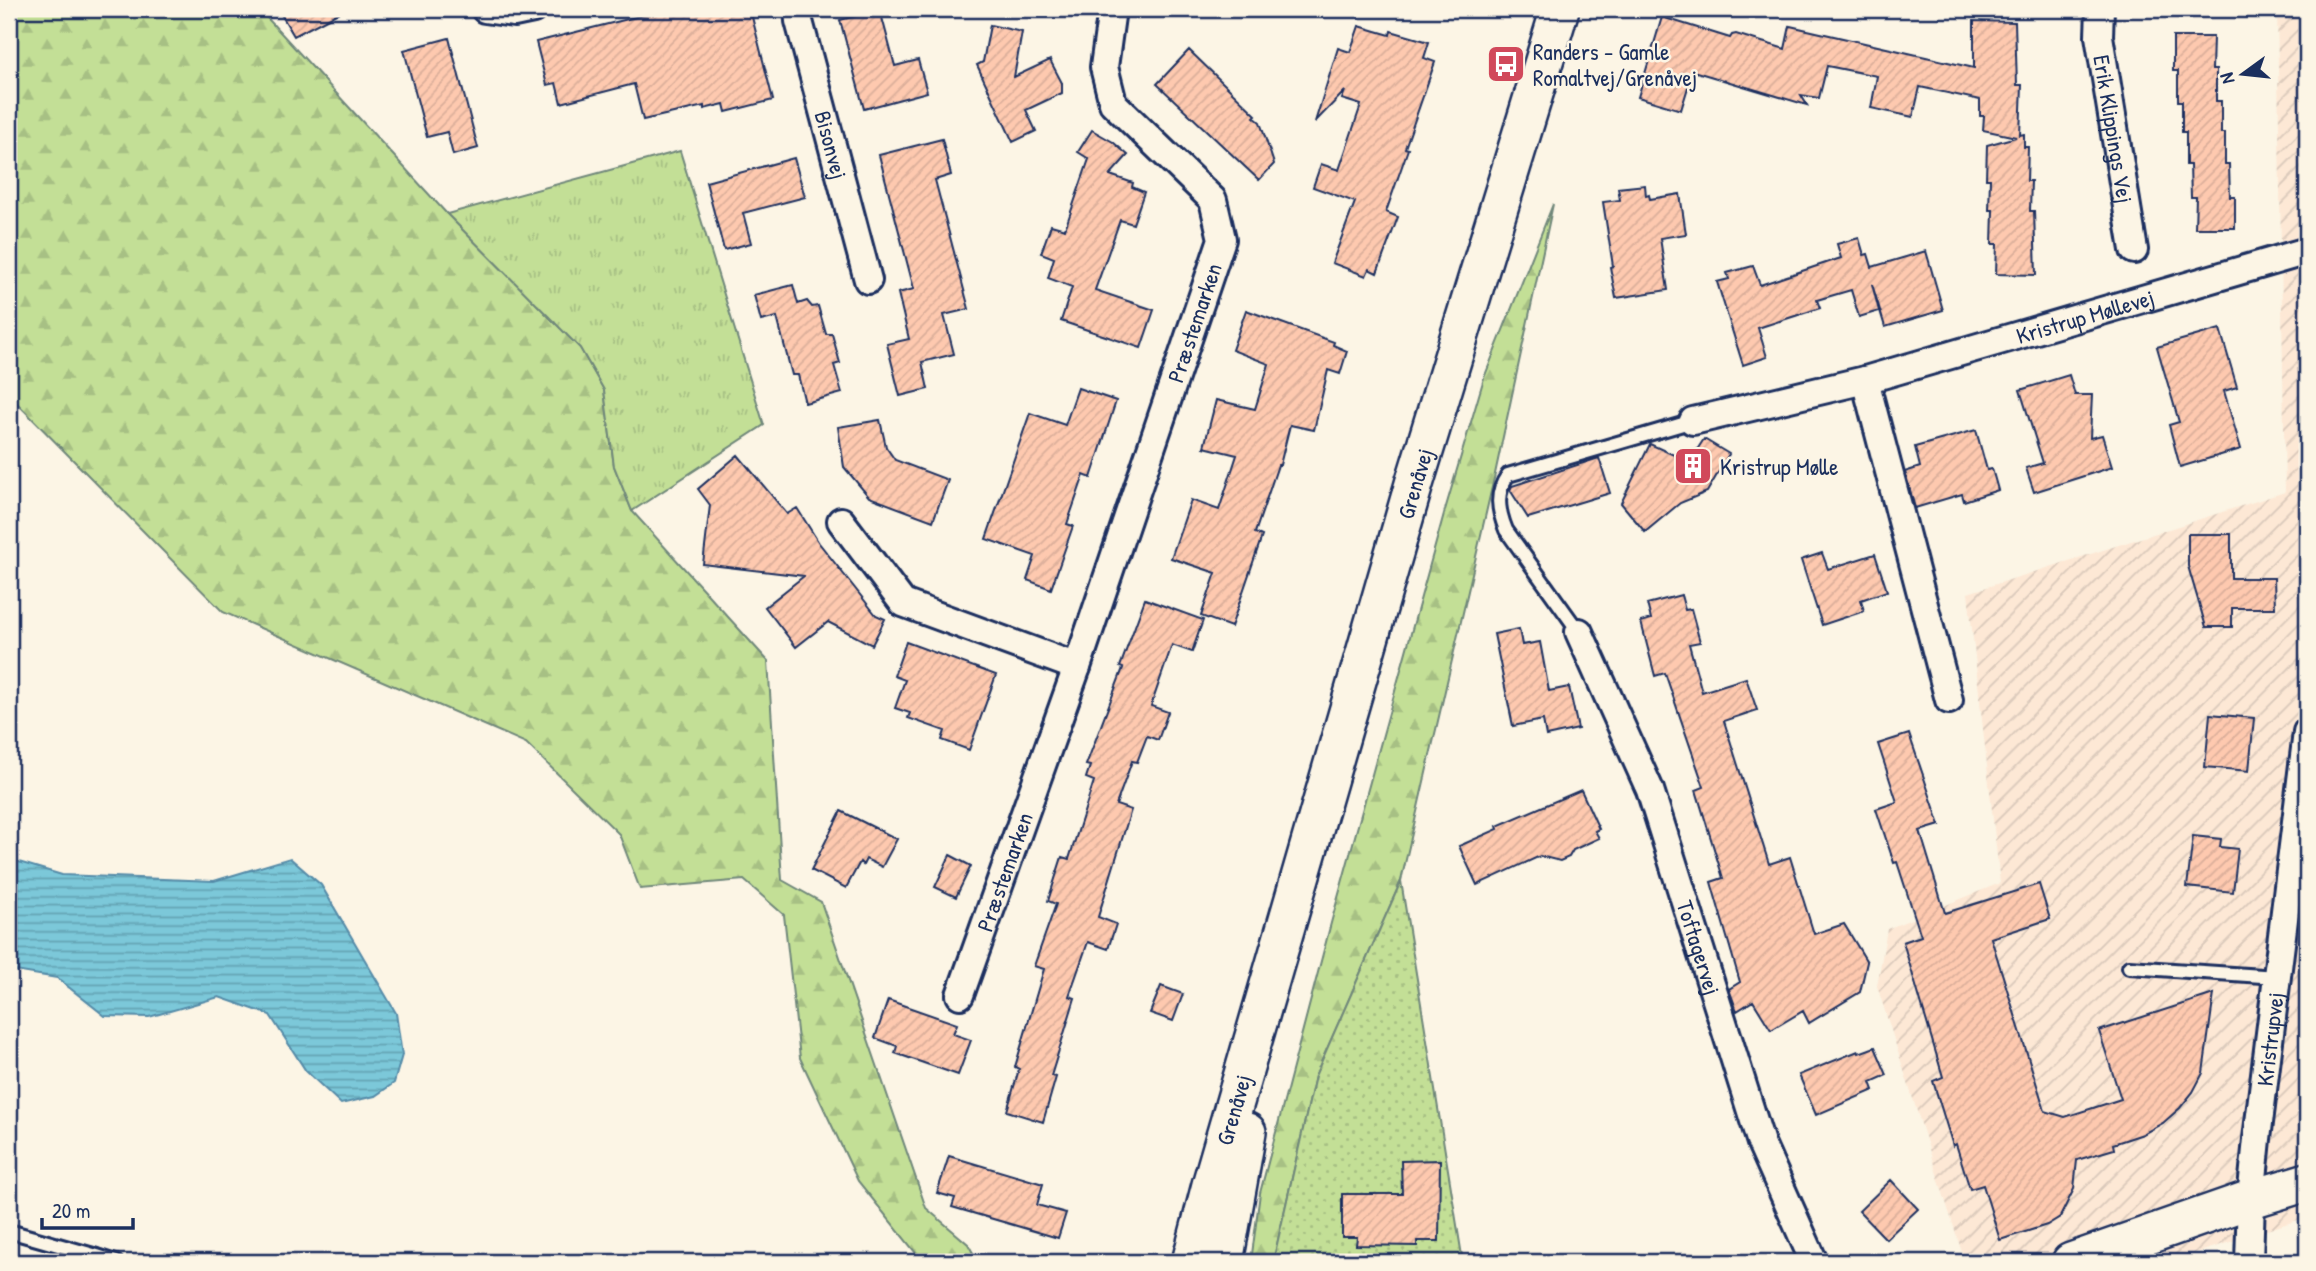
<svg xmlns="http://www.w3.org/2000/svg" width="2316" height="1271" viewBox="0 0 2316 1271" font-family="'Patrick Hand',sans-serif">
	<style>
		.industrial { fill: url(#industrial-furrows) }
		.forest { fill: url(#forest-firs); stroke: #6f877a; stroke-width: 2 }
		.park { fill: url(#park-tufts); stroke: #6f877a; stroke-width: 2 }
		.garden { fill: url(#garden-dots); stroke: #6f877a; stroke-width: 2 }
		.water { fill: url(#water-rules); stroke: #558ba8; stroke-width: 2 }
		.building { fill: url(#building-hatch); stroke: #1b2f5e; stroke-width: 2 }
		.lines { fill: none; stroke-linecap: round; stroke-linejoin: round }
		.lane-casing { stroke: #1b2f5e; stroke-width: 18 }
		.street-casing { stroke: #1b2f5e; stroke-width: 32 }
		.secondary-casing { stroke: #1b2f5e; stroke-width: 42 }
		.lane { stroke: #fcf5e5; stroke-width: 12 }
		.street { stroke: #fcf5e5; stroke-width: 26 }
		.secondary { stroke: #fcf5e5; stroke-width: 37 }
		.labels { text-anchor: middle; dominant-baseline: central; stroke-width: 5; stroke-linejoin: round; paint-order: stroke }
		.poi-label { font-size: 23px; fill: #1b2f5e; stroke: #fcf5e5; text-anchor: start }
		.street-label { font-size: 23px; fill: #1b2f5e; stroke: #fcf5e5 }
	</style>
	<defs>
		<pattern id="industrial-furrows" width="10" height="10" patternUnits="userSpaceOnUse" patternTransform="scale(1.75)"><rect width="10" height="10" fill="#fde8d5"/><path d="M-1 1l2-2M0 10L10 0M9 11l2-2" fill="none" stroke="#d8c7b9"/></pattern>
		<pattern id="forest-firs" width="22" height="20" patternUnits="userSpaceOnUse" patternTransform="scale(1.75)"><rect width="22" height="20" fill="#c3df96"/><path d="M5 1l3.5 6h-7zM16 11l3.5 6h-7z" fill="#a7c084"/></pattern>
		<pattern id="park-tufts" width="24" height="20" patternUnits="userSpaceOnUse" patternTransform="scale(1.75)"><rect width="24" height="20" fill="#c3df96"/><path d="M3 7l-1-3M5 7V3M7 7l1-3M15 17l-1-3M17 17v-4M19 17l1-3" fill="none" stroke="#a7c084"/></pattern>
		<pattern id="garden-dots" width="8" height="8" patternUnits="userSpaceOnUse" patternTransform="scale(1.75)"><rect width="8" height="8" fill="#c3df96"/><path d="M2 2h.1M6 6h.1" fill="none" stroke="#a7c084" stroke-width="1.8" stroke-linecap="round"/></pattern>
		<pattern id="water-rules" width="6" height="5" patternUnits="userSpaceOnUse" patternTransform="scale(1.75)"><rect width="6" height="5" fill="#7bc8d9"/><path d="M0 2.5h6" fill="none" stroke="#64a3b3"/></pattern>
		<pattern id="building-hatch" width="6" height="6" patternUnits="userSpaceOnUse" patternTransform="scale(1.75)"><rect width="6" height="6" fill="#fec9af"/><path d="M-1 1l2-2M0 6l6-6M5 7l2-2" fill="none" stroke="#d9ad99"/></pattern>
	</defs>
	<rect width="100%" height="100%" fill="#fcf5e5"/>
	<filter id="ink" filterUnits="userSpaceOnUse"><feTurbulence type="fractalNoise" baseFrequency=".0143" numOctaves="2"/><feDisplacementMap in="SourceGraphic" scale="14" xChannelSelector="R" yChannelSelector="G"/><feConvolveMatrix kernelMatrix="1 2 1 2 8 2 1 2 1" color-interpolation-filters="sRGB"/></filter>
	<g filter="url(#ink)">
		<!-- industrial -->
		<path class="industrial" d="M 2277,9 L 2307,9 L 2307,1217 L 2169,1262 L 1965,1262 L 1877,986 L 1887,929 L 2000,883 L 1968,593 L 2285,492 Z"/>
		<!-- forest -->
		<path class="forest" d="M 9,9 L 259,9 L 447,214 L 580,348 L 604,390 L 614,466 L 632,511 L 768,661 L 782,880 L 821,902 L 926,1208 L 968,1244 L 978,1262 L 923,1262 L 858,1181 L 800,1058 L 784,915 L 744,880 L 640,889 L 619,834 L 526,743 L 223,612 L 9,395 Z
			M 1553,204 L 1495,474 L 1401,881 L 1315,1076 L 1273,1262 L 1251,1262 L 1260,1193 L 1331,923 L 1445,510 L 1484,378 Z"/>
		<!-- park -->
		<path class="park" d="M 680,151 L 764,425 L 632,511 L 614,466 L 604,390 L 580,348 L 447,214 Z"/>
		<!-- garden -->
		<path class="garden" d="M 1401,881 L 1463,1262 L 1273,1262 L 1315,1076 Z"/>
		<!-- water -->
		<path class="water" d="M 290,858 L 321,885 L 396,1013 L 402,1055 L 394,1083 L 375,1096 L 341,1104 L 306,1071 L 270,1015 L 219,997 L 149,1017 L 105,1016 L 57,978 L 9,970 L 9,859 L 62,875 L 214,881 Z"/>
		<!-- building -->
		<path class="building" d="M 278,9 L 346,9 L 294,36 Z
			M 668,9 L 750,9 L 773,100 L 726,112 L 724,104 L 704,109 L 704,106 L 643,120 L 634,84 L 561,103 L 556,83 L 547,85 L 536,42 Z
			M 880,10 L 895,66 L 918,60 L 927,92 L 864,109 L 840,20 Z
			M 1662,17 L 1730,38 L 1732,35 L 1736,34 L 1785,49 L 1790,26 L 1974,68 L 1974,21 L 2015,22 L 2017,85 L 2022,85 L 2020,135 L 2024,134 L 2024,147 L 2028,147 L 2027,181 L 2031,181 L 2030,211 L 2034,211 L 2036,275 L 1996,274 L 1997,244 L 1992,244 L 1993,210 L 1989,210 L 1990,179 L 1986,179 L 1987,145 L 2016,137 L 1983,130 L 1984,116 L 1980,116 L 1980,100 L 1920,87 L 1913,117 L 1871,108 L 1877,76 L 1827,66 L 1819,98 L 1801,95 L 1807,105 L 1693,71 L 1681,110 L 1638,97 Z
			M 990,25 L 1022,32 L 1014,77 L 1050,60 L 1062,83 L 1062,93 L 1026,110 L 1036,131 L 1013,142 L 977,65 L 983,62 Z
			M 1359,26 L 1390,35 L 1391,31 L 1429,42 L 1424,58 L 1435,62 L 1405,148 L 1408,149 L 1386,212 L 1398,217 L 1377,273 L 1369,269 L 1366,276 L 1332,263 L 1355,202 L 1313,187 L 1321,164 L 1339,170 L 1361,105 L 1342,99 L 1345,91 L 1315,122 L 1338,48 L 1350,52 Z
			M 2173,37 L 2213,37 L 2212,70 L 2216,70 L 2216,101 L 2221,101 L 2221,133 L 2225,133 L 2225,164 L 2229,164 L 2230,197 L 2235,197 L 2235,228 L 2195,228 L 2196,197 L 2191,197 L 2190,165 L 2186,165 L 2186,132 L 2182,132 L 2182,101 L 2178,101 L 2178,71 L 2173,71 Z
			M 449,38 L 478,148 L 453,155 L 447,132 L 427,137 L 404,50 Z
			M 1189,50 L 1256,115 L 1254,117 L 1260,122 L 1274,164 L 1259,180 L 1157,84 Z
			M 1092,130 L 1113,142 L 1128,155 L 1110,175 L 1133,183 L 1132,187 L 1144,192 L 1133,224 L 1120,220 L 1095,290 L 1154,310 L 1141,348 L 1061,321 L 1072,287 L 1048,278 L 1054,258 L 1041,253 L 1051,225 L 1065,229 L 1089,159 L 1078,152 Z
			M 942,139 L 951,175 L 935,180 L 969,309 L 944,315 L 954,354 L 922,362 L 928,389 L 900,396 L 887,344 L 909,339 L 898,293 L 914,289 L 879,155 Z
			M 794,158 L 805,197 L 743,213 L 751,243 L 724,250 L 706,182 Z
			M 1645,185 L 1646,196 L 1649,195 L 1650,199 L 1680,194 L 1686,234 L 1660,238 L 1668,290 L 1616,298 L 1610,267 L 1613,266 L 1603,202 L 1620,200 L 1618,188 Z
			M 1859,238 L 1864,255 L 1868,254 L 1872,267 L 1926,251 L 1943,310 L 1885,327 L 1872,284 L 1879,311 L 1859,317 L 1851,290 L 1817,300 L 1820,308 L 1758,328 L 1767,357 L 1743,365 L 1717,282 L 1729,279 L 1727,273 L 1753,266 L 1760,285 L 1841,258 L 1837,244 Z
			M 793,285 L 798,304 L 807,301 L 812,307 L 818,306 L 826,334 L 832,334 L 840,363 L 834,365 L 842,393 L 805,403 L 798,375 L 792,375 L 777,317 L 761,321 L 754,295 Z
			M 1246,310 L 1334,342 L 1333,345 L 1347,351 L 1340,374 L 1328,370 L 1314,430 L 1290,425 L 1280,465 L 1278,465 L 1255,533 L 1262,536 L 1231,627 L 1201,616 L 1216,573 L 1171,558 L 1191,500 L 1219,510 L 1237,455 L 1204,447 L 1216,400 L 1255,409 L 1269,364 L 1232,350 Z
			M 2220,329 L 2237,387 L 2224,391 L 2241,449 L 2180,467 L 2169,425 L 2179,422 L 2157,347 Z
			M 2069,375 L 2075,395 L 2092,395 L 2090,438 L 2102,435 L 2112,467 L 2034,492 L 2026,468 L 2043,463 L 2020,390 Z
			M 1078,388 L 1116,401 L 1091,478 L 1084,475 L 1067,524 L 1073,526 L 1051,589 L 1027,580 L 1035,556 L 986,539 L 1030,413 L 1065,425 Z
			M 880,420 L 886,447 L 895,460 L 948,480 L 933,521 L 869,497 L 844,467 L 838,427 Z
			M 1976,430 L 1987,470 L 1992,469 L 1998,490 L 1964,501 L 1962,494 L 1915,508 L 1905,472 L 1920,467 L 1915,447 Z
			M 1704,439 L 1729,454 L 1707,492 L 1680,503 L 1645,532 L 1621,503 L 1650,444 L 1689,462 Z
			M 738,455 L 787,514 L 797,508 L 819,543 L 876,615 L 885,619 L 872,645 L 828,622 L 796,647 L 765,607 L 804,576 L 703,564 L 710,505 L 698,489 Z
			M 1599,458 L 1610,493 L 1528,518 L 1510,490 L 1512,486 Z
			M 2188,534 L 2231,534 L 2231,578 L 2274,578 L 2275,608 L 2232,608 L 2232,627 L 2206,627 L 2188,566 Z
			M 1822,553 L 1828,569 L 1875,554 L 1887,591 L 1861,600 L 1864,611 L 1822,625 L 1801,560 Z
			M 1681,595 L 1685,610 L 1691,609 L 1700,642 L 1689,644 L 1702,692 L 1746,678 L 1757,710 L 1724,721 L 1769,864 L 1790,857 L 1814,934 L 1844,924 L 1867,962 L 1860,992 L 1809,1023 L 1803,1011 L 1771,1030 L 1753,1001 L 1737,1011 L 1729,989 L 1740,982 L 1711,882 L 1723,878 L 1696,790 L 1704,787 L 1665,673 L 1655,676 L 1641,622 L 1651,619 L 1647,604 Z
			M 1145,599 L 1203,620 L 1192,652 L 1172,645 L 1151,706 L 1168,712 L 1158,740 L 1147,736 L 1137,762 L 1132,761 L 1116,805 L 1131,810 L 1098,917 L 1116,924 L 1108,949 L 1088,942 L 1069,996 L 1075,998 L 1051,1076 L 1056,1077 L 1043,1122 L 1007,1111 L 1019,1069 L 1015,1067 L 1044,969 L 1034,966 L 1056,904 L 1048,901 L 1062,857 L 1069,859 L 1094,781 L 1086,778 L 1090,766 L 1086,765 L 1123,668 L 1120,667 Z
			M 1519,629 L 1522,645 L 1540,642 L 1549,691 L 1569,687 L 1578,729 L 1546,736 L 1543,720 L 1513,726 L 1494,634 Z
			M 906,642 L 996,675 L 969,750 L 942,740 L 945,731 L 908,718 L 910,713 L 895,708 L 905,680 L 894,676 Z
			M 2210,714 L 2254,718 L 2249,771 L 2205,767 Z
			M 1909,734 L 1940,825 L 1920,831 L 1945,913 L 2039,884 L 2050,919 L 1991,938 L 2045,1111 L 2065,1117 L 2121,1099 L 2099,1031 L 2214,994 L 2203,1073 L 2193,1092 L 2180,1108 L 2163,1123 L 2143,1134 L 2113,1144 L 2114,1149 L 2077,1160 L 2074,1189 L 2060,1217 L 2047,1225 L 2000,1240 L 1983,1185 L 1970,1189 L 1956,1144 L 1953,1146 L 1933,1081 L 1943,1077 L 1903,942 L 1921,936 L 1897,862 L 1894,863 L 1876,809 L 1897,802 L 1878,744 Z
			M 1581,790 L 1599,829 L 1595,831 L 1599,838 L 1573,850 L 1569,857 L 1560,861 L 1540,856 L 1477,885 L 1459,846 L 1498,829 L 1497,826 Z
			M 841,811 L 897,839 L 882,867 L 866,859 L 863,865 L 860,862 L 846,888 L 811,870 Z
			M 2193,836 L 2221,839 L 2220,847 L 2238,849 L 2233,892 L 2187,887 Z
			M 950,855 L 971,866 L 956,897 L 935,887 Z
			M 1161,986 L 1183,994 L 1173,1021 L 1150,1013 Z
			M 888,1000 L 957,1024 L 953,1034 L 971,1040 L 958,1075 L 895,1053 L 897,1046 L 875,1038 Z
			M 1875,1047 L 1887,1075 L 1871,1082 L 1874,1090 L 1816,1115 L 1799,1075 L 1858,1051 L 1859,1053 Z
			M 949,1156 L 1043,1184 L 1037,1205 L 1066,1213 L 1058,1238 L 952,1207 L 955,1198 L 937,1193 Z
			M 1440,1160 L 1439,1241 L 1417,1241 L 1417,1246 L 1356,1245 L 1357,1237 L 1342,1237 L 1342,1194 L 1402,1194 L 1401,1161 Z
			M 1891,1180 L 1918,1209 L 1886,1239 L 1859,1211 Z"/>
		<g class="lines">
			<!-- lane casing -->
			<g class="lane-casing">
				<path id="lane" d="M 1579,632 L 1506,530 C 1498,510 1495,493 1508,475 L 1693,421
					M 2129,967 L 2277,977
					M 9,1231 L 97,1256
					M 95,1262 L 97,1256 L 116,1262"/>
			</g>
			<!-- street casing -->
			<g class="street-casing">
				<g id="street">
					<path d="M 485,9 L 514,13 L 533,9"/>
					<path id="s1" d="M 798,9 L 799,21 L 868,280"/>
					<path id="s2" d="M 2100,9 L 2099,36 L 2134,250"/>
					<path d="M 1865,380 L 1949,700"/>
					<path id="s3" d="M 1693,421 L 1865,380 L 2307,251"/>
					<path d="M 841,521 L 903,603 L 1077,667"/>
					<path id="s4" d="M 1579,632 L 1650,790 L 1761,1143 L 1814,1262"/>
					<path id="s5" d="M 960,995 L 1077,667 L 1222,239 L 1213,200 L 1113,103 L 1104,67 L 1112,9"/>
					<path id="s6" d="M 2249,1262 L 2251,1199 L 2257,1139 L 2307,732"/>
				</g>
			</g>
			<!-- secondary casing -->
			<g class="secondary-casing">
				<g id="secondary">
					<path id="s7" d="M 1191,1262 L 1211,1185 L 1414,484 L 1560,9"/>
					<path d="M 1224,1262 L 1247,1132"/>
					<path d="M 2071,1262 L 2251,1199 L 2307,1182"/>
				</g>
			</g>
			<!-- lane -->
			<use href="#lane" class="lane"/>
			<!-- street -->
			<use href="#street" class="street"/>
			<!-- secondary -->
			<use href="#secondary" class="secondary"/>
		</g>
	</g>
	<!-- icons -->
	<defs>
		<g id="bus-square" transform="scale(2.0125)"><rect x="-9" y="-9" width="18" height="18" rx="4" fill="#d1495b" stroke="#fcf5e5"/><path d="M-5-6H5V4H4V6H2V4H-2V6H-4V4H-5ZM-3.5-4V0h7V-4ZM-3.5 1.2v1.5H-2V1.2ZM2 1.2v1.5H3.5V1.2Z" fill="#fff"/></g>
		<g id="building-square" transform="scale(2.0125)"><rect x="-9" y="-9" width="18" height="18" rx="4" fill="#d1495b" stroke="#fcf5e5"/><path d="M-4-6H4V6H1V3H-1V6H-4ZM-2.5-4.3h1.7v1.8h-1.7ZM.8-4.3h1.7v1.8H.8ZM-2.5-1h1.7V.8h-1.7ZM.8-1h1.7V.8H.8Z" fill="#fff"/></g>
	</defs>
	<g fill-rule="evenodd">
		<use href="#bus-square" x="1506" y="64"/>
		<use href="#building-square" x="1693" y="466"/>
	</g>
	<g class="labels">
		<!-- poi labels -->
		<g class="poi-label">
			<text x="1533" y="51">Randers - Gamle<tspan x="1533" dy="26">Romaltvej/Grenåvej</tspan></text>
			<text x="1720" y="466">Kristrup Mølle</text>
		</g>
		<!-- street labels -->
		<g class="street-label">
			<text stroke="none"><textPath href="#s2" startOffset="121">Erik Klippings Vej</textPath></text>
			<text stroke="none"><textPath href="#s1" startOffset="140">Bisonvej</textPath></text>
			<text stroke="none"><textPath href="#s3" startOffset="406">Kristrup Møllevej</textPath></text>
			<text stroke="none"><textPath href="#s5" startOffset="712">Præstemarken</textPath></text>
			<text stroke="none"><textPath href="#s7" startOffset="810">Grenåvej</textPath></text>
			<text stroke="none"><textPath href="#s5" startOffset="131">Præstemarken</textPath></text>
			<text stroke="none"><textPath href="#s4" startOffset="338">Toftagervej</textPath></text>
			<text stroke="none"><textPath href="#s6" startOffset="224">Kristrupvej</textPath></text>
			<text stroke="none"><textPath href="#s7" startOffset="158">Grenåvej</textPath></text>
		</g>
	</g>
	<!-- margin -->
	<rect width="2316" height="1271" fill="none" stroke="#fcf5e5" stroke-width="35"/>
	<rect x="18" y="18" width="2281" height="1236" fill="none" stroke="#1b2f5e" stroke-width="2.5" filter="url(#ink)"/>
	<!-- north arrow -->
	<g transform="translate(2243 74) rotate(255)" stroke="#fcf5e5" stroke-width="5" paint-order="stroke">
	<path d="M0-5L12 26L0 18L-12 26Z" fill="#1b2f5e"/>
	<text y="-10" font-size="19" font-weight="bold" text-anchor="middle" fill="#1b2f5e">N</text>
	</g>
	<!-- scale -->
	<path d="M42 1218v10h91v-10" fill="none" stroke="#1b2f5e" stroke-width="3.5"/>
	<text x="52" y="1218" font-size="21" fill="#1b2f5e" stroke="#fcf5e5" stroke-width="5" paint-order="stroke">20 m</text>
</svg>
